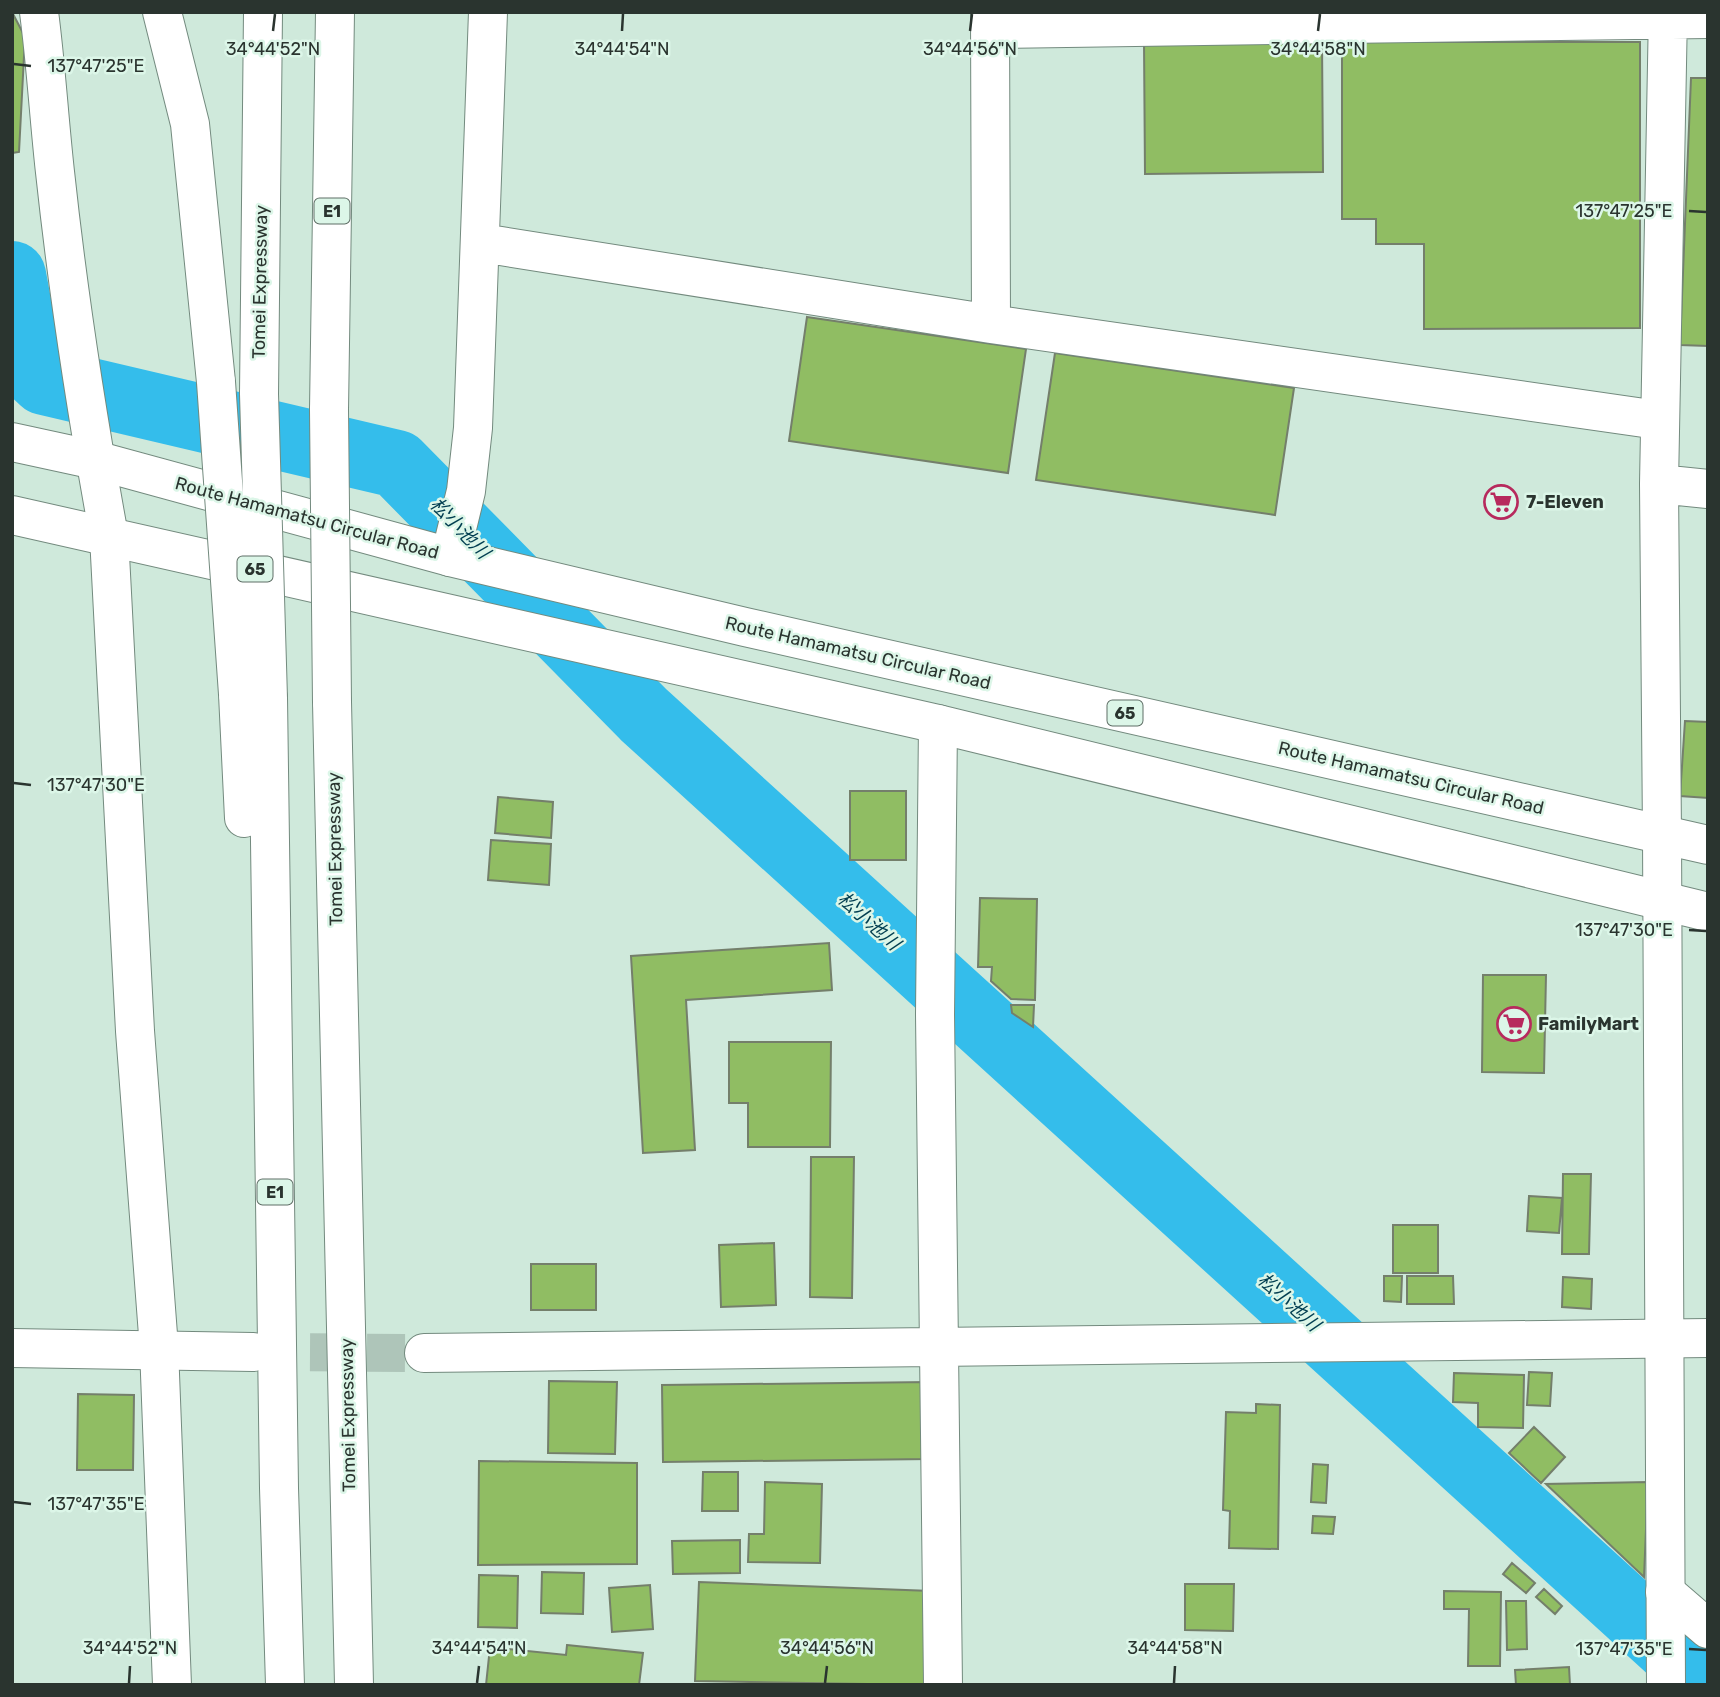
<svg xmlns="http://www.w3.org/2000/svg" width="1720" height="1697" viewBox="0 0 1720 1697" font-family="Rubik,'Noto Sans JP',sans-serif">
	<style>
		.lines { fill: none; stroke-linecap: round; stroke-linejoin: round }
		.river { stroke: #34bdeb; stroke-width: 68 }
		.building { fill: #90bd63; stroke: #747f6b; stroke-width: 2 }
		.street-tunnel { stroke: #aec5b9; stroke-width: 38; stroke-dasharray: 38 19; stroke-linecap: butt }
		.street-casing { stroke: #738a7e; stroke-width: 40 }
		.secondary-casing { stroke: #738a7e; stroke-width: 40 }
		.primary-casing { stroke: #738a7e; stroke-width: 40 }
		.highway-casing { stroke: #738a7e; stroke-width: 40 }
		.street { stroke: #fff; stroke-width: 38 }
		.secondary { stroke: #fff; stroke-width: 38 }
		.primary { stroke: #fff; stroke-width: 38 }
		.highway { stroke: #fff; stroke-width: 38 }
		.highway-bridge-casing { stroke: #738a7e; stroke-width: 40; stroke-linecap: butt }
		.highway-bridge { stroke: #fff; stroke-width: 38 }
		.ticks { fill: none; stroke: #2a342f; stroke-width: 2.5 }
		.labels { text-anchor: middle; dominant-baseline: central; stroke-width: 5; stroke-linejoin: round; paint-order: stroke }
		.shield { fill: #dcf6e8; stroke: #5f6e66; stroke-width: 2 }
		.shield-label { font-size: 16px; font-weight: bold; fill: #2a342f }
		.street-label { font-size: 18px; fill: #2a342f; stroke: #dcf6e8 }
		.poi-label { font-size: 18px; font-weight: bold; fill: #2a342f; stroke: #dcf6e8; text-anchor: start }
		.water-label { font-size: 19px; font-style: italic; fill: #013d50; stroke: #dcf6e8 }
		.ticks-label { font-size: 18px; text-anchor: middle; fill: #2a342f; stroke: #dcf6e8; stroke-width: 5; stroke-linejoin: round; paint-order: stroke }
	</style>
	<rect width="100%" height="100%" fill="#cfe9db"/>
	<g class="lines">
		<!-- river -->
		<path class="river" d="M 12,275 L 29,367 L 44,381 L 397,464 L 644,715 L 1708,1683"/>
	</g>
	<!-- building -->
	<path class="building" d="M 12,12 L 25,37 L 19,152 L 12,153 Z
		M 1322,41 L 1323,172 L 1145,174 L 1144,42 Z
		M 1342,42 L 1640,42 L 1640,328 L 1424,329 L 1424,244 L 1376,244 L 1376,219 L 1342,219 Z
		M 1691,78 L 1708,78 L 1708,346 L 1680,345 Z
		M 807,317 L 1026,349 L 1008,473 L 789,441 Z
		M 1055,353 L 1294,388 L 1275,515 L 1036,480 Z
		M 1685,721 L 1708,722 L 1708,798 L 1680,796 Z
		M 850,791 L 906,791 L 906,860 L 850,860 Z
		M 498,797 L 553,802 L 551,838 L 495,833 Z
		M 491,840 L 551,844 L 549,885 L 488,880 Z
		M 980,898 L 1037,899 L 1035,1000 L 1011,999 L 991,981 L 992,967 L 978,967 Z
		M 829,943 L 832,990 L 686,1000 L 695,1150 L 643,1153 L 631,956 Z
		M 1483,975 L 1546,975 L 1544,1073 L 1482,1072 Z
		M 1011,1005 L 1034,1005 L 1033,1027 L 1012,1013 Z
		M 729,1042 L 831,1042 L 830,1147 L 748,1147 L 748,1103 L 729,1103 Z
		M 811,1157 L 854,1157 L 852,1298 L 810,1297 Z
		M 1563,1174 L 1591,1174 L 1589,1254 L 1562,1254 Z
		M 1529,1196 L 1562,1198 L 1559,1233 L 1527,1231 Z
		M 1393,1225 L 1438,1225 L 1438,1273 L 1393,1273 Z
		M 774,1243 L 776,1305 L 721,1307 L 719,1245 Z
		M 531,1264 L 596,1264 L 596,1310 L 531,1310 Z
		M 1384,1276 L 1402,1276 L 1401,1302 L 1384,1301 Z
		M 1407,1276 L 1453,1276 L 1454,1304 L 1407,1304 Z
		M 1563,1277 L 1592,1279 L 1591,1309 L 1562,1307 Z
		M 1529,1372 L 1552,1373 L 1550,1406 L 1527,1405 Z
		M 1454,1373 L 1524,1375 L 1523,1428 L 1478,1427 L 1478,1403 L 1453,1402 Z
		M 549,1381 L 617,1382 L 615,1454 L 548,1453 Z
		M 929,1382 L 930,1459 L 663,1462 L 662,1385 Z
		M 78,1394 L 134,1395 L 133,1470 L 77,1470 Z
		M 1256,1404 L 1280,1405 L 1278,1549 L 1229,1548 L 1230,1511 L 1223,1510 L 1226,1412 L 1256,1413 Z
		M 1534,1427 L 1565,1457 L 1541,1483 L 1509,1453 Z
		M 479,1461 L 637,1463 L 637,1564 L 478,1565 Z
		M 1313,1464 L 1328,1465 L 1326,1503 L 1311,1502 Z
		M 703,1472 L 738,1472 L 738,1511 L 702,1511 Z
		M 765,1482 L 822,1484 L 820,1563 L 748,1562 L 749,1534 L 764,1534 Z
		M 1648,1482 L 1644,1577 L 1546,1484 Z
		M 1313,1516 L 1335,1517 L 1333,1534 L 1312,1533 Z
		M 740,1540 L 740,1573 L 673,1574 L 672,1541 Z
		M 1512,1563 L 1535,1583 L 1526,1593 L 1503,1574 Z
		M 542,1572 L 584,1573 L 583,1614 L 541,1613 Z
		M 479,1575 L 518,1576 L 517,1628 L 478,1627 Z
		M 699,1582 L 931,1591 L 927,1685 L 695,1681 Z
		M 1185,1584 L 1234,1584 L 1233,1631 L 1185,1630 Z
		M 650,1585 L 653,1629 L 612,1632 L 609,1588 Z
		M 1544,1589 L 1562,1606 L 1555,1614 L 1536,1597 Z
		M 1444,1591 L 1501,1592 L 1500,1666 L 1468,1666 L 1469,1609 L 1444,1609 Z
		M 1506,1601 L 1526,1601 L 1527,1649 L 1507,1650 Z
		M 567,1645 L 643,1653 L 639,1685 L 486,1685 L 490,1647 L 566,1655 Z
		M 1569,1667 L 1570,1685 L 1516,1685 L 1515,1670 Z"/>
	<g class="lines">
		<!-- street-tunnel -->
		<path class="street-tunnel" d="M 253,1352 L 424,1353"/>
		<!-- street casing -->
		<g class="street-casing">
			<path id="street" d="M 39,12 C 46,65 49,118 55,172 C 68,293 87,416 109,536
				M 990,12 L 991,324
				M 990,29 L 1708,19
				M 482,243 L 991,324 L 1658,420
				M 1659,484 L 1668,12
				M 450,557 L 466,491 L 473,428 L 488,12
				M 938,724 L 935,1014 L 943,1685
				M 1662,835 L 1659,484 L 1708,489
				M 12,1348 L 253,1352
				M 424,1353 L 1708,1338
				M 1665,1592 L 1708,1629"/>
		</g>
		<!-- secondary casing -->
		<g class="secondary-casing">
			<path id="secondary" d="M 109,536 L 135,1031 L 159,1348 L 172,1685
				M 1662,835 L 1666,1685"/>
		</g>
		<!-- primary casing -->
		<g class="primary-casing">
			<path id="primary" d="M 12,442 L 95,460 L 450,557 L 745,627 L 1708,845
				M 12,515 L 938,724 L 1708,912"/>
		</g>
		<!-- highway casing -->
		<g class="highway-casing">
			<path id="highway" d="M 162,12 L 190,124 L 216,382
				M 259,394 L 263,12
				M 329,410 L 335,12
				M 238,694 L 244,818
				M 268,698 L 279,1488 L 285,1685
				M 332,702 L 354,1685"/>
		</g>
		<!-- street -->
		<use href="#street" class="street"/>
		<!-- secondary -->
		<use href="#secondary" class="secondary"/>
		<!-- primary -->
		<use href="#primary" class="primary"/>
		<!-- highway -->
		<use href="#highway" class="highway"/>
		<!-- highway-bridge casing -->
		<g class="highway-bridge-casing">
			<path id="highway-bridge" d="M 216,382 L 238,694
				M 259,394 L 268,698
				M 329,410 L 332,702"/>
		</g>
		<!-- highway-bridge -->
		<use href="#highway-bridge" class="highway-bridge"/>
	</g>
	<!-- ticks -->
	<path class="ticks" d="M 273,31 L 275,14M 622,31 L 623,14M 970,31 L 972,14M 1318,31 L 1320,14M 14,64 L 31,66M 1689,211 L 1706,212M 14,783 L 31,785M 1689,930 L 1706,931M 14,1502 L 31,1504M 1689,1649 L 1706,1650M 129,1683 L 130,1666M 477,1683 L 479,1666M 825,1683 L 827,1666M 1174,1683 L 1175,1666"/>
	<!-- icons -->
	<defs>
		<g id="supermarket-ring" transform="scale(1.75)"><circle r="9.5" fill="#dcf6e8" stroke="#b72a5d" stroke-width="1.5"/><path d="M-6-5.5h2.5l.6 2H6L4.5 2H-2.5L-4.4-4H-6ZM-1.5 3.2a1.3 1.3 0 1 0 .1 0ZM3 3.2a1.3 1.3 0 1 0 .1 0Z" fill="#b72a5d"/></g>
	</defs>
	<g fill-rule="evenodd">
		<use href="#supermarket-ring" x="1501" y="502"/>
		<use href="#supermarket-ring" x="1514" y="1024"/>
	</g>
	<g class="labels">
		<!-- shield labels -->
		<g class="shield">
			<rect x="314.5" y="198.5" width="35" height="25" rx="5"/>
			<rect x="237.5" y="556.5" width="35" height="25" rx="5"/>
			<rect x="1107.5" y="700.5" width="35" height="25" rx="5"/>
			<rect x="257.5" y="1179.5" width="35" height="25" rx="5"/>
		</g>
		<g class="shield-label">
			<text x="332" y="211">E1</text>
			<text x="255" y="569">65</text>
			<text x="1125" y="713">65</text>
			<text x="275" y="1192">E1</text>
		</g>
		<!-- street labels -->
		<g class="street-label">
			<text transform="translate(260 282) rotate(-89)">Tomei Expressway</text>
			<text transform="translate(307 518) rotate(15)">Route Hamamatsu Circular Road</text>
			<text transform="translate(858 653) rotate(13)">Route Hamamatsu Circular Road</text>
			<text transform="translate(1411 778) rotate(13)">Route Hamamatsu Circular Road</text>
			<text transform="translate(335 849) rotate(-91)">Tomei Expressway</text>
			<text transform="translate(348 1415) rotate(-91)">Tomei Expressway</text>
		</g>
		<!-- poi labels -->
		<g class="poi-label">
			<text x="1526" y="502">7-Eleven</text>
			<text x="1538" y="1024">FamilyMart</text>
		</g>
		<!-- water labels -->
		<g class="water-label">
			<text transform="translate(460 528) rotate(46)">松小池川</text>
			<text transform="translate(869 921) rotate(42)">松小池川</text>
			<text transform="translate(1289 1302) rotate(42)">松小池川</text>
		</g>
	</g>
	<g class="ticks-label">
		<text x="273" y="55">34°44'52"N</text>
		<text x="622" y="55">34°44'54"N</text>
		<text x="970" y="55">34°44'56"N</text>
		<text x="1318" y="55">34°44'58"N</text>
		<text x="96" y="72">137°47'25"E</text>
		<text x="1624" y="217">137°47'25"E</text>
		<text x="96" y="791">137°47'30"E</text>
		<text x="1624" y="936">137°47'30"E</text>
		<text x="96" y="1510">137°47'35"E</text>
		<text x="130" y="1654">34°44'52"N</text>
		<text x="479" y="1654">34°44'54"N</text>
		<text x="827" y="1654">34°44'56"N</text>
		<text x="1175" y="1654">34°44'58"N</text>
		<text x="1624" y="1655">137°47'35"E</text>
	</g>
	<!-- border -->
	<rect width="1720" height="1697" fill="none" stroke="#2a342f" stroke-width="28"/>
</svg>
